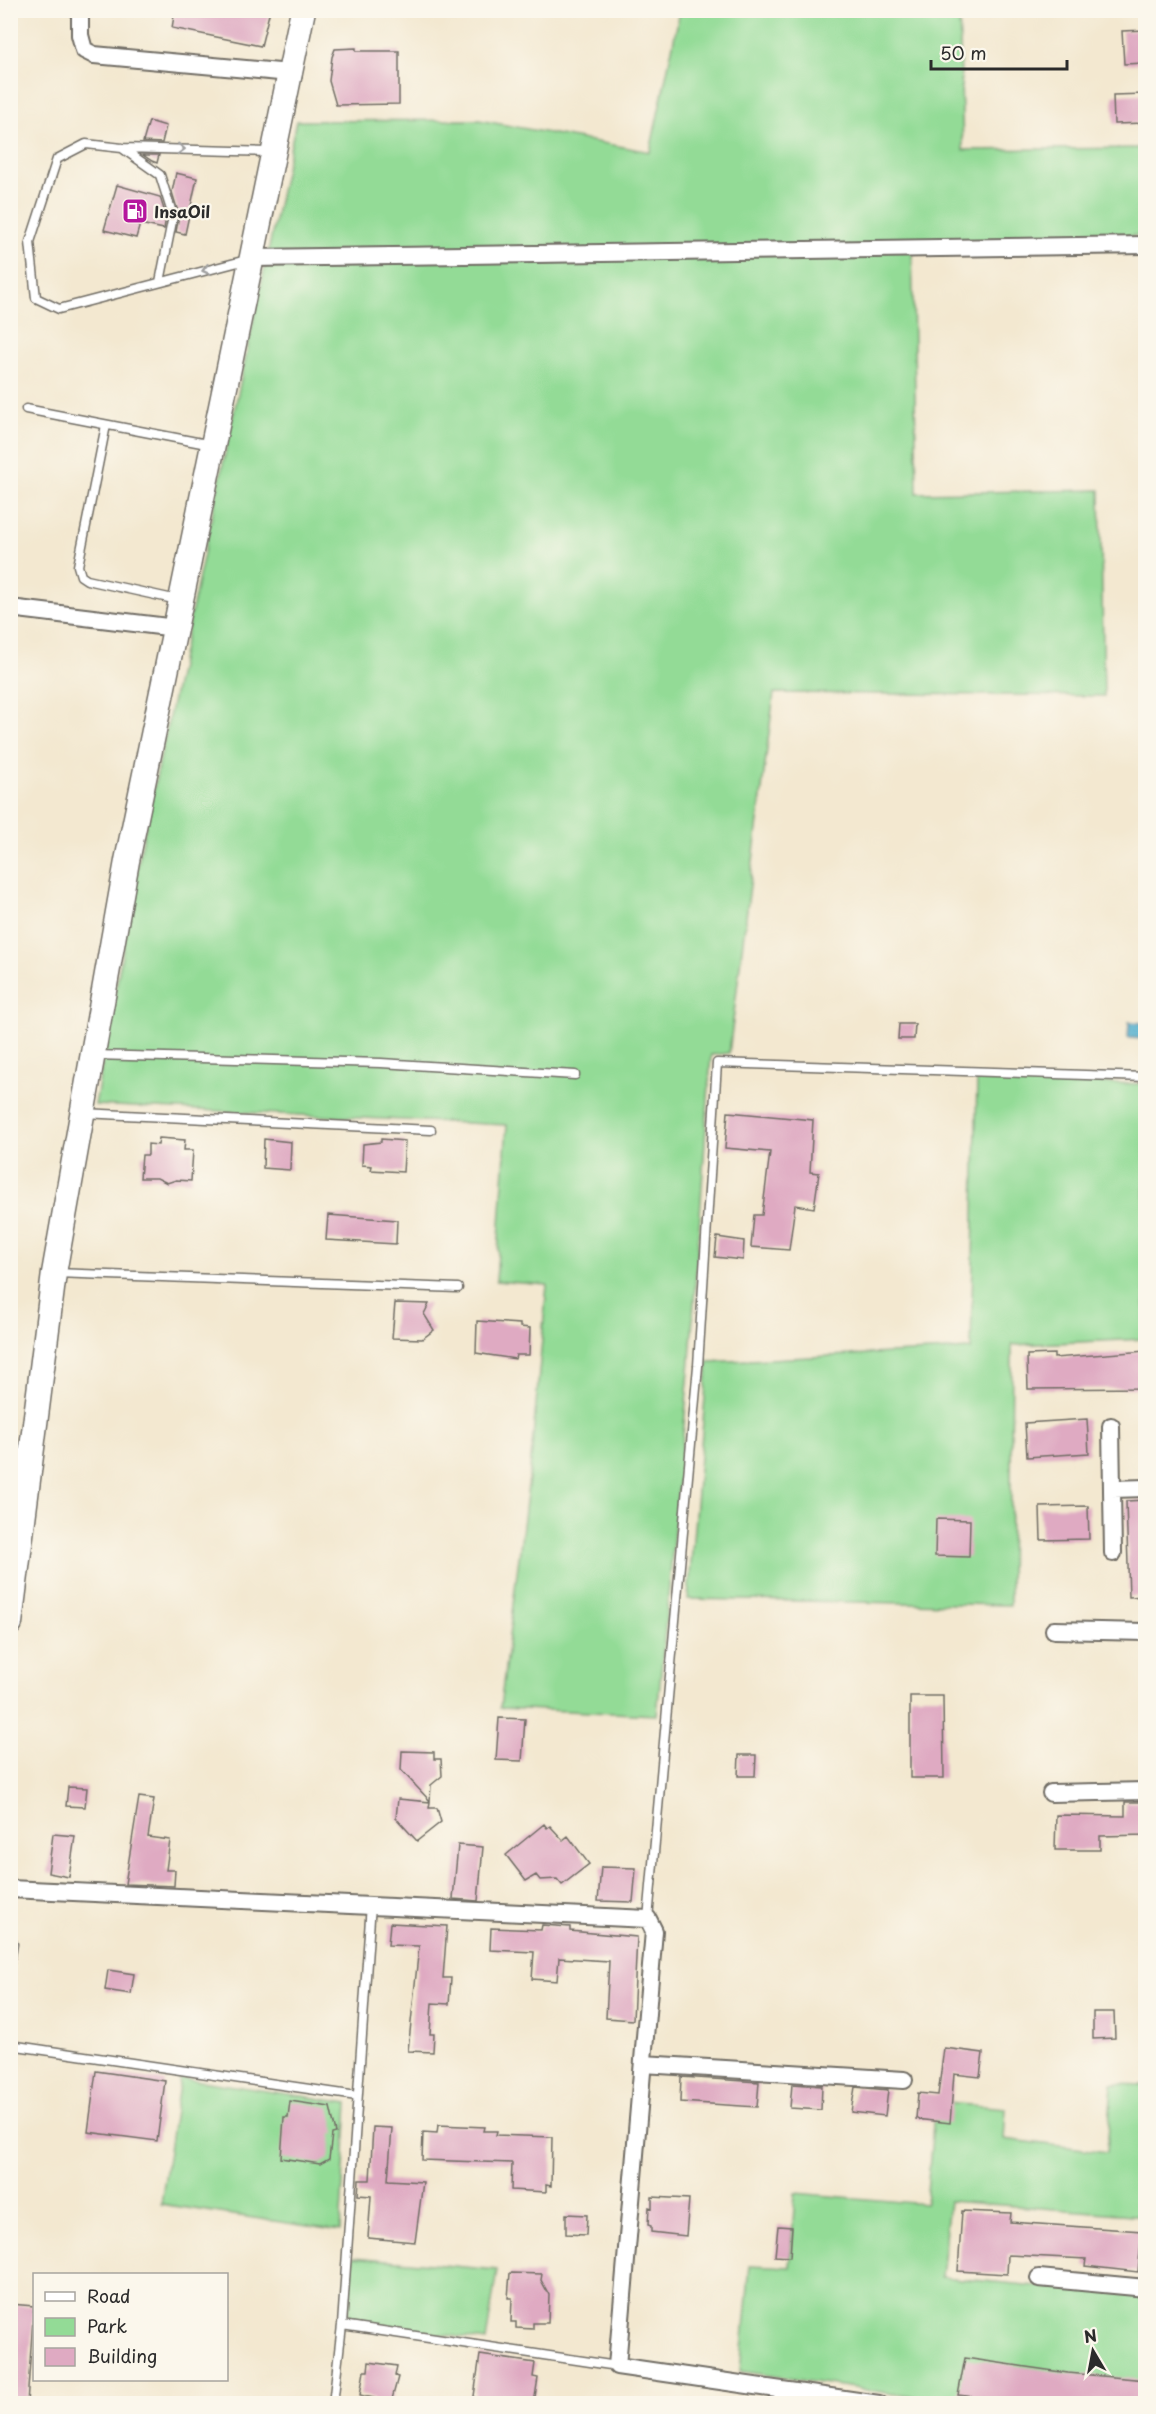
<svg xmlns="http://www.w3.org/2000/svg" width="1156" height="2414" viewBox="0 0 1156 2414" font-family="'Playpen Sans',sans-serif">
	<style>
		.green { fill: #93db96; stroke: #5f8360; stroke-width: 1.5 }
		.water { fill: #4daccc; stroke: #3c6c7c; stroke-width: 1.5 }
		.building { fill: #dfaac2 }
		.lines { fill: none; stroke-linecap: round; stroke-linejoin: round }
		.lane-casing { stroke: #716d65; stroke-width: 11 }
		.street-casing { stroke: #716d65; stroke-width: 20 }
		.secondary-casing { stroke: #716d65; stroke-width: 27 }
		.lane { stroke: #fff; stroke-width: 8 }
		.street { stroke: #fff; stroke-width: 16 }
		.secondary { stroke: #fff; stroke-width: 24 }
		.oneway { stroke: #a0a0a0 }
		.labels { text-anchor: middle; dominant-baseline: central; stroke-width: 4.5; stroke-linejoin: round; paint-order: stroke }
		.poi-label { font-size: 16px; font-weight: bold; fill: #2b2b2b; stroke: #fbf7ec; text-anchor: start }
	</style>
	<rect width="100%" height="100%" fill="#fbf7ec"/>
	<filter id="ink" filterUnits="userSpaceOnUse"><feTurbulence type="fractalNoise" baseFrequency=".0167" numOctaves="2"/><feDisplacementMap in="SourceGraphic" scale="12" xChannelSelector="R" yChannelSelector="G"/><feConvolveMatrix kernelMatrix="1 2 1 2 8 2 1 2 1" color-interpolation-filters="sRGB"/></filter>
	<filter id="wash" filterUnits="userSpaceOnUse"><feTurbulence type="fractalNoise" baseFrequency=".008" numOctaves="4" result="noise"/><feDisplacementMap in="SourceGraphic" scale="24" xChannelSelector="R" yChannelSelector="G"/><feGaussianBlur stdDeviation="1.35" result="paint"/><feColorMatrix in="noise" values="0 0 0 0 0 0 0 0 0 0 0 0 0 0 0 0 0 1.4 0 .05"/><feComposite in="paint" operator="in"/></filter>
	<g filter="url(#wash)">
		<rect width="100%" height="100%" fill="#f3e8d0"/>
		<!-- green -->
		<path class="green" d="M 959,10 L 963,150 L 1145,148 L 1145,235 L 912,247 L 917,493 L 1100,490 L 1104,696 L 774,693 L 729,1053 L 711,1055 L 690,1360 L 657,1715 L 500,1708 L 530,1470 L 547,1285 L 496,1281 L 507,1125 L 95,1105 L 141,849 L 296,121 L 479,120 L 650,152 L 680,11 Z
			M 977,1079 L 1145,1084 L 1145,1339 L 1012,1345 L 1010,1605 L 688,1599 L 708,1362 L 971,1349 Z
			M 180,2078 L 348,2103 L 340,2231 L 161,2204 Z
			M 1112,2084 L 1145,2085 L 1145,2216 L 949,2201 L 941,2277 L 1145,2296 L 1145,2403 L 954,2403 L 740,2371 L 750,2265 L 790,2267 L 795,2193 L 926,2204 L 935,2102 L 1006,2108 L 1004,2139 L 1107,2152 Z
			M 353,2257 L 497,2270 L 486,2341 L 348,2320 Z"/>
		<!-- water -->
		<path class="water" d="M 1129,1022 L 1145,1023 L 1145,1039 L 1128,1038 Z"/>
		<g id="blocks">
			<!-- building -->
			<path class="building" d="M 175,10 L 270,10 L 261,46 L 172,28 Z
				M 1146,30 L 1146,63 L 1124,64 L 1122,31 Z
				M 356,48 L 356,51 L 399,51 L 399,104 L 336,105 L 329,81 L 332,57 L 335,49 Z
				M 1146,94 L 1146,123 L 1114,124 L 1113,95 Z
				M 149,121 L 166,126 L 162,143 L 143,142 Z
				M 143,155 L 159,155 L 157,163 L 152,161 Z
				M 176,173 L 197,178 L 185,234 L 176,232 L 179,215 L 172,192 Z
				M 117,185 L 160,197 L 166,216 L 164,229 L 140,224 L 136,238 L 104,230 Z
				M 899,1024 L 915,1024 L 914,1039 L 898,1039 Z
				M 728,1112 L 813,1120 L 810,1172 L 819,1173 L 814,1208 L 795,1205 L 789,1250 L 751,1247 L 754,1215 L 762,1215 L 770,1152 L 725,1148 Z
				M 159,1138 L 185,1140 L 184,1150 L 193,1150 L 191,1181 L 176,1180 L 167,1183 L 157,1178 L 140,1178 L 142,1155 L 148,1155 L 148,1144 L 158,1145 Z
				M 264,1139 L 291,1142 L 290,1170 L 263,1168 Z
				M 381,1139 L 405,1141 L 403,1172 L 371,1170 L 372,1166 L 362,1165 L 363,1144 L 381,1142 Z
				M 328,1215 L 397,1220 L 396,1244 L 326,1240 Z
				M 717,1237 L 744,1241 L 743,1260 L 715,1257 Z
				M 395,1303 L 429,1304 L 424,1314 L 434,1330 L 422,1339 L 392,1338 Z
				M 477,1321 L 520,1324 L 520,1327 L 530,1328 L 529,1355 L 516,1355 L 515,1359 L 476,1353 Z
				M 1146,1351 L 1146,1388 L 1028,1389 L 1027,1355 L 1054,1354 L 1054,1358 Z
				M 1087,1419 L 1089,1453 L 1027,1457 L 1025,1423 Z
				M 1146,1500 L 1146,1596 L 1129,1597 L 1126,1501 Z
				M 1088,1506 L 1089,1539 L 1041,1540 L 1040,1507 Z
				M 936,1519 L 970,1520 L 969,1557 L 935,1556 Z
				M 910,1696 L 943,1696 L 944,1778 L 910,1778 Z
				M 499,1718 L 525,1719 L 522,1761 L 496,1760 Z
				M 402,1751 L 434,1752 L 434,1759 L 441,1759 L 442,1776 L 431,1785 L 430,1801 L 401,1770 Z
				M 739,1755 L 756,1755 L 755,1776 L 738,1776 Z
				M 68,1787 L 87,1788 L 85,1807 L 66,1806 Z
				M 139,1797 L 154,1799 L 148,1837 L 170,1840 L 166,1870 L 175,1870 L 174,1886 L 125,1884 Z
				M 398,1799 L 430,1802 L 429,1808 L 437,1808 L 441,1822 L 417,1841 L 396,1818 Z
				M 1125,1802 L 1146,1802 L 1146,1835 L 1100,1836 L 1100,1850 L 1055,1850 L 1056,1815 L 1125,1816 Z
				M 544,1824 L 547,1828 L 550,1826 L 563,1840 L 568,1836 L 589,1864 L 562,1885 L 557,1879 L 540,1880 L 536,1875 L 526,1881 L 506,1855 Z
				M 53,1834 L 75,1836 L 69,1877 L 48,1873 Z
				M 458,1845 L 483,1847 L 478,1901 L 453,1899 Z
				M 601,1867 L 636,1868 L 633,1902 L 598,1901 Z
				M 390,1923 L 447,1926 L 443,1978 L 451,1978 L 449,2004 L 432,2003 L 430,2034 L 434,2034 L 433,2052 L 408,2051 L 419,1946 L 388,1945 Z
				M 542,1925 L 570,1927 L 570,1931 L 637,1937 L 633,2020 L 606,2018 L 609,1961 L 559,1958 L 557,1981 L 532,1979 L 534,1952 L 490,1950 L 491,1928 L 541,1930 Z
				M 108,1970 L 134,1974 L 131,1994 L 105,1990 Z
				M 1093,2012 L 1114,2012 L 1115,2038 L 1093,2039 Z
				M 944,2048 L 983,2053 L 980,2077 L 954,2074 L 950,2123 L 916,2119 L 918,2093 L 938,2095 Z
				M 96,2071 L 165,2081 L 157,2141 L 88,2132 Z
				M 681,2077 L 759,2082 L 757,2107 L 680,2102 Z
				M 792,2084 L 822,2086 L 821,2110 L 790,2108 Z
				M 855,2087 L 888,2090 L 885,2116 L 851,2112 Z
				M 290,2101 L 330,2107 L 336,2133 L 332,2134 L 329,2159 L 320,2164 L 281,2158 L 284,2117 L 288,2117 Z
				M 438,2125 L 485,2127 L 484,2131 L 497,2131 L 496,2135 L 552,2137 L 551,2186 L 546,2185 L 546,2192 L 511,2190 L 512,2163 L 422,2160 L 423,2132 L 437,2133 Z
				M 373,2127 L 392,2128 L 388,2180 L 423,2182 L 415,2242 L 368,2238 L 371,2196 L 358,2195 L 359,2180 L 370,2180 Z
				M 652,2197 L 689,2199 L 686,2236 L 651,2232 L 651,2226 L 648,2225 L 649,2207 L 652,2208 Z
				M 962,2211 L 1011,2213 L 1010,2222 L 1142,2231 L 1138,2272 L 1085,2266 L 1086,2259 L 1008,2255 L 1007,2274 L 958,2271 Z
				M 566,2214 L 587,2215 L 586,2235 L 566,2234 Z
				M 778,2226 L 792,2227 L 790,2257 L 775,2256 Z
				M 510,2273 L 542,2274 L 541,2280 L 549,2295 L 548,2323 L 533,2323 L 533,2329 L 516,2328 L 516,2322 L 511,2322 L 512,2298 L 508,2298 Z
				M 10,2304 L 34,2306 L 27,2403 L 10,2403 Z
				M 480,2355 L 535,2363 L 533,2377 L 538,2378 L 534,2403 L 473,2403 Z
				M 965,2358 L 1068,2373 L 1146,2380 L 1146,2403 L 1027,2403 L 958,2395 Z
				M 369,2362 L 397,2366 L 395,2376 L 398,2377 L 391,2403 L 374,2401 L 374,2398 L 360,2395 L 364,2371 L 368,2371 Z"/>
		</g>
	</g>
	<g filter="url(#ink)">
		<use href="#blocks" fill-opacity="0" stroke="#716d65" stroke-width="1.5"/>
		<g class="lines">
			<!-- lane casing -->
			<g class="lane-casing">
				<path id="lane" d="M 122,148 L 160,175 L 173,216 L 160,282
					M 250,259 L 59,309 L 36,298 L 30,242 L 57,159 L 86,144 L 122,148 L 270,152
					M 26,409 L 212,445
					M 106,425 L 78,566 L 81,576 L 87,580 L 178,600
					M 94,1055 L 381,1063 L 575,1075
					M 83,1113 L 431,1130
					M 55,1273 L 458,1288
					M 648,1919 L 698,1366 L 717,1063 L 1146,1077
					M 10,1937 L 13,1944 L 10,1962
					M 10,2045 L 357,2096
					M 342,2325 L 617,2366
					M 333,2404 L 342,2325 L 371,1904"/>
			</g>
			<!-- street casing -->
			<g class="street-casing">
				<path id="street" d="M 80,10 L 80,35 L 84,50 L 94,55 L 290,73
					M 252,258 L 1146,245
					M 10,608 L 176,628
					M 1111,1426 L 1113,1553
					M 1112,1489 L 1146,1488
					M 1054,1630 L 1146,1632
					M 1051,1793 L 1146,1791
					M 10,1889 L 648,1919 L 654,1931 L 617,2366 L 879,2404
					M 643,2064 L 904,2080
					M 1039,2278 L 1146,2288"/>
			</g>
			<!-- secondary casing -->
			<g class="secondary-casing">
				<path id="secondary" d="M 10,1623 L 54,1273 L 127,861 L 303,10"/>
			</g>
			<!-- lane -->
			<use href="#lane" class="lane"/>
			<!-- street -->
			<use href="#street" class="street"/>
			<!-- secondary -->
			<use href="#secondary" class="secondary"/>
		</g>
		<!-- one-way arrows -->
		<defs><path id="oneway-chevron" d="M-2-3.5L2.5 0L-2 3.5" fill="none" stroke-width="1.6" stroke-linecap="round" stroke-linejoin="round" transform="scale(1.5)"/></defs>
		<g class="oneway">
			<use href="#oneway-chevron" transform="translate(181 149) rotate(2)"/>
			<use href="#oneway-chevron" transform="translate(206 270) rotate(165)"/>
		</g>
	</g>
	<!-- icons -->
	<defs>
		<g id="fuel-square" transform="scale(1.35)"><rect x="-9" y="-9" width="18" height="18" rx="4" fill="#b5179e" stroke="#fbf7ec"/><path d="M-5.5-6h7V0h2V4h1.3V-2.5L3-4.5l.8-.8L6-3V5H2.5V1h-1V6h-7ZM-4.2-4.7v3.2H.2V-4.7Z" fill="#fff"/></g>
	</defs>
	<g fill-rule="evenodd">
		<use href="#fuel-square" x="135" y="211"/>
	</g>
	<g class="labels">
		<!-- poi labels -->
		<g class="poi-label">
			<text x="154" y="211">InsaOil</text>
		</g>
	</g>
	<!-- margin -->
	<rect width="1156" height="2414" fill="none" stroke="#fbf7ec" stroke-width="36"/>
	<!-- legend -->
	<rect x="33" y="2273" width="195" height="108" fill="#fbf7ec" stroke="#a8a59f" stroke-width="1.5"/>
	<rect x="45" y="2292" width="30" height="9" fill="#ffffff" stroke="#a8a59f" stroke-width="1.5"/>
	<text x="87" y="2303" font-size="18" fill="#2b2b2b">Road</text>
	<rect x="45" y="2318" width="30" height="18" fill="#93db96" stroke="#a8a59f" stroke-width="1.5"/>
	<text x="87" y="2333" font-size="18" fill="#2b2b2b">Park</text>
	<rect x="45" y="2348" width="30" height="18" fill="#dfaac2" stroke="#a8a59f" stroke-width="1.5"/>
	<text x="87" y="2363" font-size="18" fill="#2b2b2b">Building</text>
	<!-- north arrow -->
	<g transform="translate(1093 2351) rotate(350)" stroke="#fbf7ec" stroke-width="4.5" paint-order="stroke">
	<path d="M0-4.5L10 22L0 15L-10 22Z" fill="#2b2b2b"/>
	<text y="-9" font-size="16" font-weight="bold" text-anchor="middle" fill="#2b2b2b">N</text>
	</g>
	<!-- scale -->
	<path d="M931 60v9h136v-9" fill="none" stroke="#2b2b2b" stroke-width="3"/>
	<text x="940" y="60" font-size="18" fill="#2b2b2b" stroke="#fbf7ec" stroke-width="4.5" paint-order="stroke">50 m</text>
</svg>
